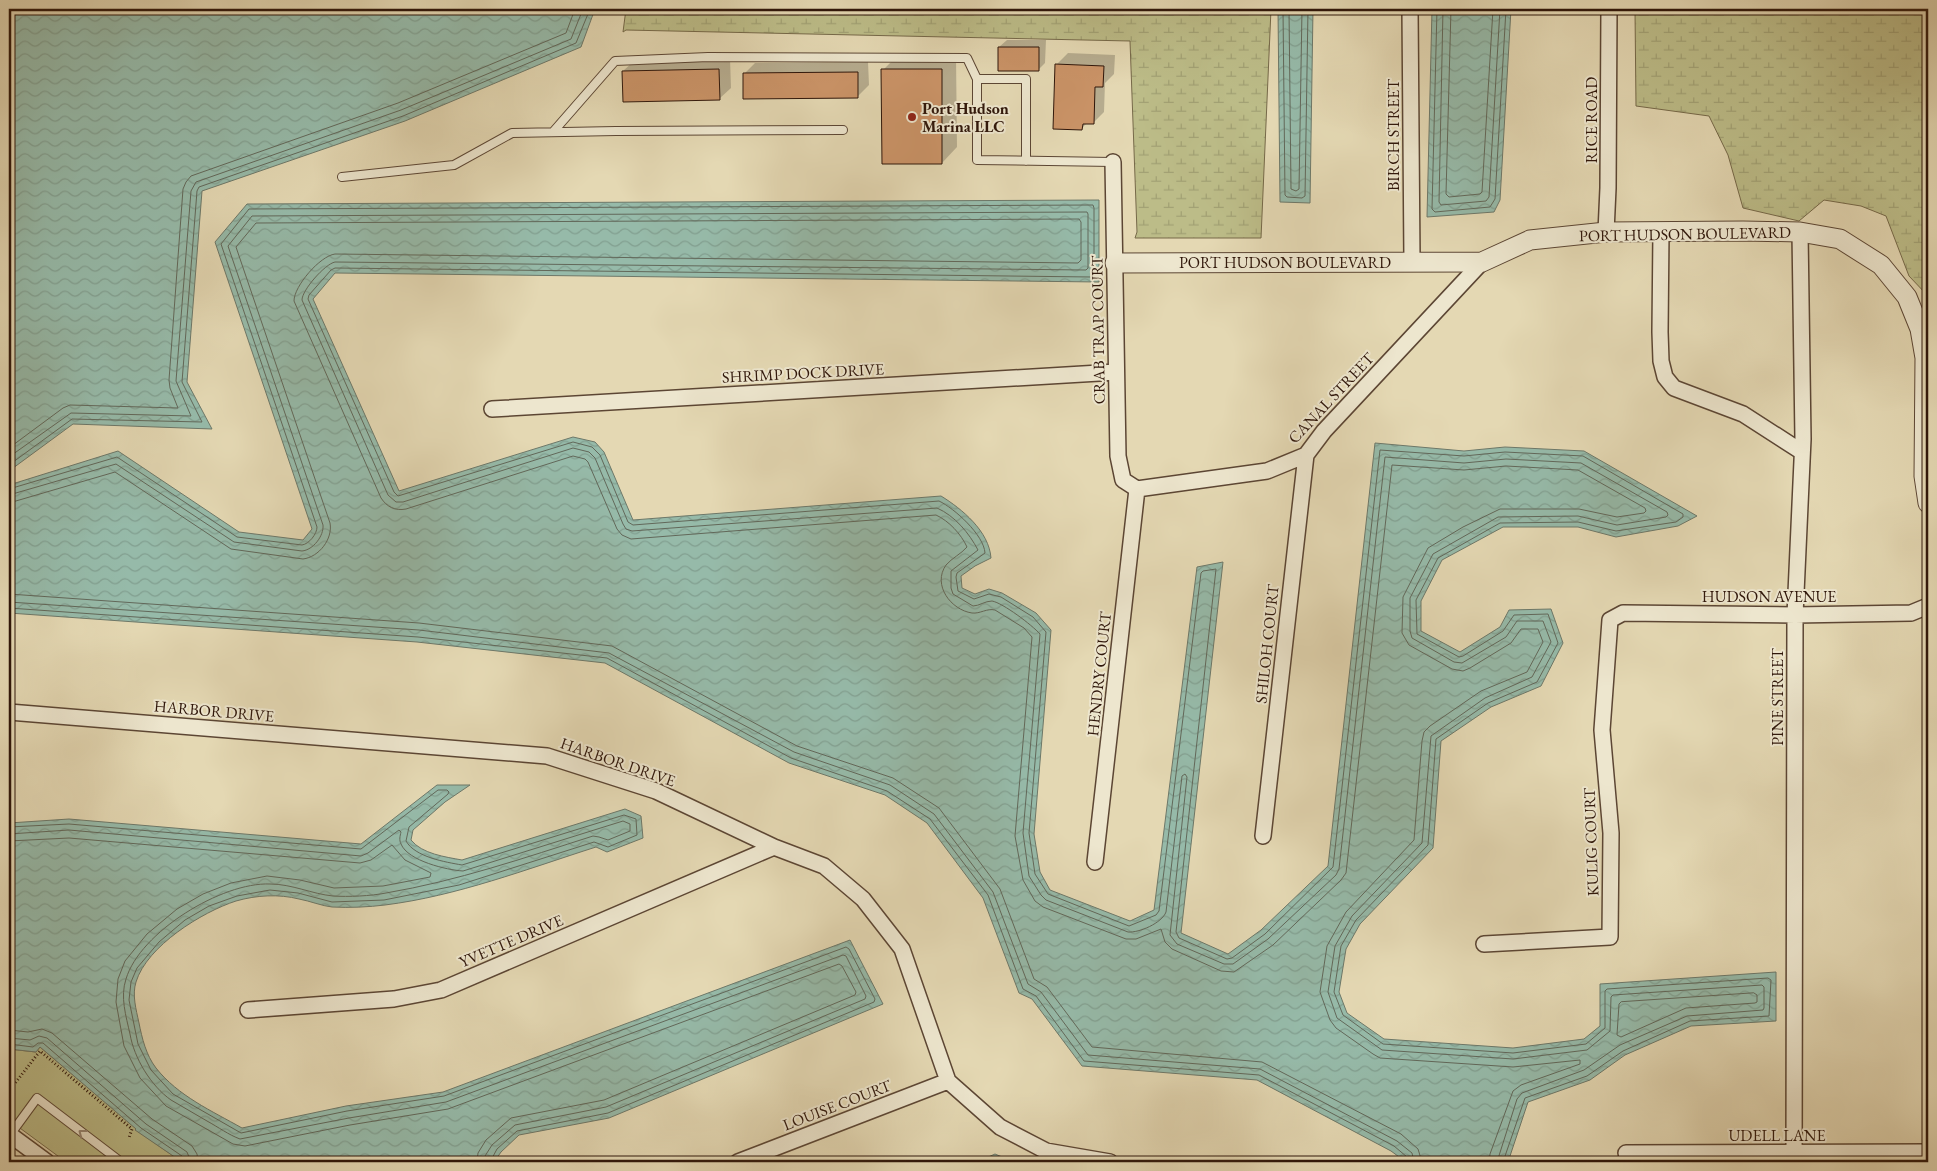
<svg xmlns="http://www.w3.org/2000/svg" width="1937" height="1171" viewBox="0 0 1937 1171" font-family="'EB Garamond',serif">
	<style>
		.wetland { fill: url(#wetland-marsh); stroke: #766949 }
		.green { fill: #bcbc88; stroke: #766949 }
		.water { fill: url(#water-waves); stroke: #6d7869 }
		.shadow { fill: #0003 }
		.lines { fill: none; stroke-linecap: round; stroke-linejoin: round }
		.shore { stroke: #62685a; stroke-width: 1 }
		.building { fill: #ca9367; stroke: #2f160a }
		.service-casing { stroke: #5c4634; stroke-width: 10 }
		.minor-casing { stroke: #5c4634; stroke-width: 18 }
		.tertiary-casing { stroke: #5c4634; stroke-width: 21 }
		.path { stroke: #2f160a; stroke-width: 3; stroke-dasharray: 1 2.5; stroke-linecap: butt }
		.service { stroke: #ede6ce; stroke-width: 8 }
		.minor { stroke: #ede6ce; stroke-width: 15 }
		.tertiary { stroke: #ede6ce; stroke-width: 19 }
		.oneway { stroke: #988876 }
		.poi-dot { fill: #8f2418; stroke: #ede6ce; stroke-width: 2 }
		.labels { text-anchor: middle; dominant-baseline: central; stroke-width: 4; stroke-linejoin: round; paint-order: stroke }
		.poi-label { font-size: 16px; font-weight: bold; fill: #2f160a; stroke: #ede6ce; text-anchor: start }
		.street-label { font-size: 16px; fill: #2f160a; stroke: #ede6ce }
	</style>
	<defs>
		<pattern id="wetland-marsh" width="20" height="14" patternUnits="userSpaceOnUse" patternTransform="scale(1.25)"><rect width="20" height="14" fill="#bcbc88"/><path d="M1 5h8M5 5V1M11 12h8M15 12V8" fill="none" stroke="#a2a174"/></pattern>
		<pattern id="water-waves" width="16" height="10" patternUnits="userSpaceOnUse" patternTransform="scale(1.25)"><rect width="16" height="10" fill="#96baa9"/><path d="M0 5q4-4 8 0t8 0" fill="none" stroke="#829f90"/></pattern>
	</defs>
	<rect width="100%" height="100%" fill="#e4d8b3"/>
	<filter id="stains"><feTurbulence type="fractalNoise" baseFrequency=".004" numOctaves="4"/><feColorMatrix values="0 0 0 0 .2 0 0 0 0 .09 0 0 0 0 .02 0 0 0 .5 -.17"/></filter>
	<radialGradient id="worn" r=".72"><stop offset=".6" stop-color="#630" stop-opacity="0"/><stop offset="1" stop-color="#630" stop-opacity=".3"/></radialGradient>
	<!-- wetland -->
	<path class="wetland" d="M 626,9 L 1271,9 L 1261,238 L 1135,238 L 1137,232 L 1130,41 L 626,30 L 623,32 Z
		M 1636,9 L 1928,9 L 1928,296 L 1909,276 L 1886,216 L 1861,206 L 1824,200 L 1799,221 L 1743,208 L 1728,155 L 1709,116 L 1636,106 L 1635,11 Z"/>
	<!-- green -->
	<path class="green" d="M 40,1047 L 137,1129 L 136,1130 L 182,1162 L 66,1162 L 9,1120 L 9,1049 L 36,1052 Z"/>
	<!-- water -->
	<path class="water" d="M 9,9 L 595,9 L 581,47 L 405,121 L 202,191 L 187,382 L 212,429 L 73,424 L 9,471 Z
		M 1278,9 L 1313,9 L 1310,203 L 1280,202 Z
		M 1432,9 L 1511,9 L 1500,200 L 1494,212 L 1427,217 Z
		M 1099,200 L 1099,282 L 335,273 L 313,299 L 399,491 L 573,437 L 595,442 L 604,452 L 633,520 L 941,496 C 962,509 989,531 991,558 L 975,566 L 961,576 L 962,588 L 975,594 L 989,589 L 1002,593 L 1036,613 L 1051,630 L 1034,834 L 1040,872 L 1050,890 L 1130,921 L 1154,910 L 1197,567 L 1223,562 L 1181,933 L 1228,954 L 1261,930 L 1328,866 L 1375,443 L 1464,451 L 1505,447 L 1584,451 L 1697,516 L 1678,526 L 1616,537 L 1578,527 L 1503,527 L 1442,560 L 1421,601 L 1421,631 L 1460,652 L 1500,627 L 1509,610 L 1551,609 L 1563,643 L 1541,686 L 1491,707 L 1441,741 L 1433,848 L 1360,924 L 1346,949 L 1339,992 L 1347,1013 L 1384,1039 L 1513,1048 L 1584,1039 L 1600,1026 L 1600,984 L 1776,972 L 1776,1021 L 1691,1026 L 1625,1055 L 1590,1080 L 1528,1102 L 1508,1162 L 1406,1162 L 1391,1151 L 1257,1080 L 1082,1066 L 1032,999 L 1019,993 L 983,898 L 927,823 L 885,795 L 789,763 L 605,663 L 417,642 L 9,613 L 9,485 L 118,451 L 239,532 L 303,540 L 312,529 L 215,242 L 247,204 Z
		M 437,785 L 470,785 L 445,802 L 413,830 L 411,840 C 422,854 446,857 462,860 L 625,809 L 641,816 L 643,838 L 607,852 L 596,847 C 527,869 457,896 385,905 C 369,907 349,908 332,907 C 322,906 310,901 299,899 C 279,894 257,895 236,901 C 202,912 147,946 136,982 C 132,995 136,1009 139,1023 C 142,1038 146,1055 156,1068 C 178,1096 212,1111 242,1128 L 346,1106 L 443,1092 L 850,940 L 883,1004 L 609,1118 L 519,1135 L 501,1152 L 494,1162 L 182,1162 L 135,1130 L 136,1129 L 40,1047 L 36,1052 L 9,1049 L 9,823 L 69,819 L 361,844 Z
		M 995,1154 L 1014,1162 L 977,1162 Z"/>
	<!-- shadow -->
	<path class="shadow" d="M 1007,40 L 1046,40 L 1045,63 L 1038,70 L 999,47 Z
		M 1068,53 L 1115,55 L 1114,74 L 1105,83 L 1104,112 L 1093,123 L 1087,123 L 1081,129 L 1056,65 Z
		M 898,55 L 956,55 L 957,147 L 942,163 L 883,70 Z
		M 730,58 L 731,88 L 719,99 L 623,71 L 635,60 Z
		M 868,62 L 869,85 L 857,97 L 744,74 L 755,63 Z"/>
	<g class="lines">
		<!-- shore -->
		<path class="shore" d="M 1283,9 L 1285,195 L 1287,197 L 1302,198 L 1305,196 L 1308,9
			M 1289,9 L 1291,189 L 1296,191 L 1299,189 L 1302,9
			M 1437,9 L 1432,209 L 1435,212 L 1490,207 L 1495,199 L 1506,9
			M 1443,9 L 1439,202 L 1441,205 L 1486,201 L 1489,197 L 1500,9
			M 1451,9 L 1446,194 L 1449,197 L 1480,194 L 1482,192 L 1493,9
			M 9,448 L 63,408 L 70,405 L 178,408 L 170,388 L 169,380 L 183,189 L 186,182 L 191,176 L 398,103 L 566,33 L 575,9
			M 9,457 L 71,413 L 191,416 L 176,381 L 191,191 L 196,182 L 401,110 L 571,39 L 583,9
			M 9,465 L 72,419 L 202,422 L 182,382 L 197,191 L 199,187 L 403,116 L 576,43 L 590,9
			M 9,489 L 117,457 L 237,537 L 302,545 C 309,544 317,534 317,527 L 221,244 L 249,209 L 1093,205 L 1094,208 L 1094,274 L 1092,277 L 335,268 L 331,270 L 309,295 L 308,299 L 394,492 L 398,496 L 573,442 L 592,447 L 600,455 L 628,522 L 633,525 L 939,501 C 954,508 984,535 985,553 L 957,573 L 956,577 L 958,591 L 974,599 L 989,594 L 1001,597 L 1033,617 L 1046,632 L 1029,833 L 1035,874 L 1048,894 L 1129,926 L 1156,915 L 1159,911 L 1201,573 L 1203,571 L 1216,569 L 1176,932 L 1179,938 L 1227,959 L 1232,958 L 1265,934 L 1333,867 L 1380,450 L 1464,456 L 1505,452 L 1583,456 L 1683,514 L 1683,517 L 1676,522 L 1616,531 L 1578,522 L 1500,523 L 1438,558 L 1416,600 L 1417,634 L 1459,657 L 1463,656 L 1503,631 L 1514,615 L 1548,614 L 1558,643 L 1537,682 L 1488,703 L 1436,739 L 1428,845 L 1356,920 L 1341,946 L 1334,992 L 1343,1015 L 1383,1044 L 1513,1053 L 1586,1044 L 1605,1028 L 1605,991 L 1607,989 L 1768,978 L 1771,980 L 1769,1016 L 1690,1021 L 1623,1051 L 1587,1076 L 1525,1098 L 1503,1162
			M 9,495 L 116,464 L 234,542 L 302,551 C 313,550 324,536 323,525 L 228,246 L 252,216 L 1087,212 L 1088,214 L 1088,268 L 1086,270 L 335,262 C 325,264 302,290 302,300 L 388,495 L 396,502 L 403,502 L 573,448 L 589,452 L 595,458 L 623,524 L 626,529 L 632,531 L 937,508 C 955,516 969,533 978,550 L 951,571 L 951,588 L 953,594 L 973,606 C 979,606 985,601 992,601 C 1003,603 1032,625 1040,634 L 1023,833 L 1029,876 L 1041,895 L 1046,900 L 1128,932 C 1139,933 1162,923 1166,912 L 1182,776 L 1185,774 L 1187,777 L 1170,935 L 1177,944 L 1224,964 L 1233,964 L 1268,939 L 1336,875 L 1339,869 L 1385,457 L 1464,463 L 1506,459 L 1581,463 L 1667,512 L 1668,515 L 1666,517 L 1617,525 L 1578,516 L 1498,517 L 1433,554 L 1410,598 L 1410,631 L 1412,638 L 1454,662 L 1462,663 L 1506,637 L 1517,621 L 1543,621 L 1551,642 L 1532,677 L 1485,698 L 1431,736 L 1422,843 L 1352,916 L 1335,946 L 1328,992 L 1337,1018 L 1382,1050 L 1513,1059 L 1587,1050 L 1610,1031 L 1611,997 L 1613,995 L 1762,985 L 1764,987 L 1764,1008 L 1763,1010 L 1687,1016 L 1620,1045 L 1584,1070 L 1522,1093 L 1517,1099 L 1497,1162
			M 9,503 L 115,472 L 231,549 L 303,559 C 319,557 333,539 330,523 L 236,247 L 256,223 L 1079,219 L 1081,222 L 1081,260 L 1078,263 L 335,254 C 320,256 294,286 294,301 L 381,498 C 387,507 395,511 406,509 L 573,456 L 585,459 L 588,462 L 617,529 L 622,535 L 631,539 L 936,515 C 949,521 961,534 967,547 C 961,554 952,558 946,565 C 932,585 951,610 972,613 C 980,614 987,608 995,610 L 1024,628 L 1032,637 L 1015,836 L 1023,880 L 1035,901 L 1043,907 L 1126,939 L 1136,939 L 1161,929 L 1165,942 L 1172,949 L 1221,971 L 1234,972 L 1273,945 L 1341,880 L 1346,873 L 1392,465 L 1464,470 L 1506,466 L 1578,470 L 1645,508 L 1646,511 L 1644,513 L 1617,517 L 1579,509 L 1500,509 L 1463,527 L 1428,548 L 1403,597 L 1402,633 L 1409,645 L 1452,669 L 1463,671 L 1470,668 L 1511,643 L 1521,629 L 1538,629 L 1543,642 L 1527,672 L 1481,691 L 1430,726 L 1424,732 L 1422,741 L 1414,840 L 1346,912 L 1327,946 L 1320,992 L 1330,1020 L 1336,1028 L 1373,1054 L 1380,1058 L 1513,1067 L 1580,1060 L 1580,1064 L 1521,1085 L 1513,1091 L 1490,1154 L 1489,1162
			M 9,594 L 419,623 L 612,646 L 797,746 L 893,778 L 939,808 L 1000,889 L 1034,979 L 1047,987 L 1092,1047 L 1262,1062 L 1401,1134 L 1418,1149 L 1422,1162
			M 9,602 L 419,630 L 609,653 L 794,752 L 890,785 L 934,814 L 993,892 L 1028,984 L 1041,992 L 1088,1055 L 1260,1069 L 1397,1141 L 1412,1153 L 1414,1162
			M 9,608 L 418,637 L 607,658 L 791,758 L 887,791 L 930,819 L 988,895 L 1023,989 L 1036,996 L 1084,1061 L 1259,1075 L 1394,1146 L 1407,1157 L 1408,1162
			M 9,827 L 69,824 L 361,849 L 438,790 L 447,790 L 449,792 L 448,794 L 409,827 L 406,841 C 415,857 445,862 462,865 L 624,815 L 636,819 L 637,835 L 608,847 L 594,842 L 459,885 L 384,900 L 332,902 L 298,893 L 270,890 L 237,896 L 209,906 L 185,920 L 159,942 L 137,968 L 131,982 L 129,1000 L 138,1044 L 151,1070 L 173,1094 L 241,1133 L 347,1111 L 444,1096 L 846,947 L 849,949 L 875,999 L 874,1002 L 608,1113 L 517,1131 L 497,1149 L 490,1162
			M 9,834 L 69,830 L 361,856 L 368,853 L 399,830 L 401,832 C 400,836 399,840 401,844 C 408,861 447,870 463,871 L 623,821 L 630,824 L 630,831 L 608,840 L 599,837 L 593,836 C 524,858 457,881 386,893 C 371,896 348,897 333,896 C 312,894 292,884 270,884 C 222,882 140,932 126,979 C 120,997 126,1016 130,1034 C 134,1058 151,1086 171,1100 C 183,1107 195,1114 207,1121 C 218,1127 229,1135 240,1139 L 349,1118 L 446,1102 L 843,955 L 846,956 L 866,996 L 865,999 L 606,1107 L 515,1125 L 492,1145 L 485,1156 L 484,1162
			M 9,841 L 69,838 L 360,863 L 371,860 L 392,845 L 405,860 L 431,873 L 430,877 L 383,886 L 334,888 L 300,880 L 267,876 L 231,883 L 203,894 L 177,909 L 147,934 L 125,961 L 118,979 L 116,1002 L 124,1046 L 140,1078 L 166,1106 L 233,1144 L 245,1146 L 350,1125 L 448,1109 L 839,964 L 842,966 L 856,992 L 855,995 L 604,1100 L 511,1118 L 486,1140 L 478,1153 L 477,1162
			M 1754,993 L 1757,995 L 1757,1002 L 1755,1003 L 1686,1008 L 1621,1037 L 1617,1035 L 1619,1004 L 1621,1002 Z
			M 9,1030 L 28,1032 L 42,1029 L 52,1033 L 152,1119 L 192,1146 L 197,1154 L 198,1162
			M 9,1038 L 30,1040 L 39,1036 L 47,1038 L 146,1124 L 187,1152 L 191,1162
			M 9,1044 L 33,1047 L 38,1043 L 43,1043 L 141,1128 L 182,1156 L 184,1162"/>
	</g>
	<!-- building -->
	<path class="building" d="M 998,47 L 1039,47 L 1039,71 L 998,71 Z
		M 1055,64 L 1104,66 L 1103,87 L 1095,87 L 1094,124 L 1083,124 L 1082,130 L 1053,129 Z
		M 719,69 L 720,100 L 623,102 L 622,71 Z
		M 881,69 L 942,69 L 942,164 L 882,164 Z
		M 858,72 L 858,98 L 743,99 L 743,73 Z"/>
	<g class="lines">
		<!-- service casing -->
		<g class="service-casing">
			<path id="service" d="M 553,132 L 615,61 L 708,57 L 967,58 L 977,79
				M 1026,161 L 1026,79 L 977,79 L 977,160 L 1113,162
				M 342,177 L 454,165 L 512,133 L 616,131 L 843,130
				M 10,1135 L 37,1098 L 121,1162"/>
		</g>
		<!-- minor casing -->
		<g class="minor-casing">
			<path id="minor" d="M 1410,9 L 1412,261
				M 1113,162 L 1118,456 L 1123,480 L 1137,489
				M 1606,232 L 1608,188 L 1609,9
				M 1661,232 L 1660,332 L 1661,361 L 1665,377 L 1674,388 L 1743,414 L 1802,452
				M 492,409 L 1116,372
				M 1137,489 L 1267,471 L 1306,455 L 1324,431 L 1482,262
				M 9,712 L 547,756 L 656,791 L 774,847 L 824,866 L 863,899 L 902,949 L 948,1081 L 1000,1127 L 1046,1151 L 1110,1162
				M 1263,836 L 1306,455
				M 1095,862 L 1137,489
				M 1484,944 L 1610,937 L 1611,833 L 1602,730 L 1610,620 L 1623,613 L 1795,615 L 1911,613 L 1928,606
				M 248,1010 L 394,999 L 441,990 L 774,847
				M 9,1134 L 47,1162
				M 1626,1153 L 1928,1152
				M 738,1162 L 948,1081
				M 1794,1162 L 1795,615 L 1803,439 L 1800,232"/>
		</g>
		<!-- tertiary casing -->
		<g class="tertiary-casing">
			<path id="tertiary" d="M 1115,263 L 1482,262 L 1530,240 L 1606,232 L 1743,231 L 1800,232 L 1840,239 L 1881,265 L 1907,297 L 1920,329 L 1925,358 L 1924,476 L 1928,503"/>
		</g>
		<!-- path -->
		<path class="path" d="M 9,1091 L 40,1051 L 132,1129 L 129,1138"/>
		<!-- service -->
		<use href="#service" class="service"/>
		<!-- minor -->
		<use href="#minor" class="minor"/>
		<!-- tertiary -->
		<use href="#tertiary" class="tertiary"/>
	</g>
	<!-- one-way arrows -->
	<defs><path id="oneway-chevron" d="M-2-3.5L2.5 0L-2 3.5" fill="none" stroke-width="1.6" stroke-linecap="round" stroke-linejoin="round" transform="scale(1.25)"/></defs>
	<use class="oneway" href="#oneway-chevron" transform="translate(82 1133) rotate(-143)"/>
	<!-- markers -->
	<circle class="poi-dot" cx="912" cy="117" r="5"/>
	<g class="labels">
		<!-- poi labels -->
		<g class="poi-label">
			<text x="922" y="108">Port Hudson<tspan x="922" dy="18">Marina LLC</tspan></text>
		</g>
		<!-- street labels -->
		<g class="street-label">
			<text transform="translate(1591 120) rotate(-90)">RICE ROAD</text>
			<text transform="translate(1393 135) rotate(-90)">BIRCH STREET</text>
			<text transform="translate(1685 234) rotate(-1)">PORT HUDSON BOULEVARD</text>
			<text x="1285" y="262">PORT HUDSON BOULEVARD</text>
			<text transform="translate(1098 330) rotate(-91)">CRAB TRAP COURT</text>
			<text transform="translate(803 373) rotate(-3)">SHRIMP DOCK DRIVE</text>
			<text transform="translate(1331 398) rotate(-47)">CANAL STREET</text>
			<text x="1769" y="596">HUDSON AVENUE</text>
			<text transform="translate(1267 644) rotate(-84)">SHILOH COURT</text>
			<text transform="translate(1099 674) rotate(-84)">HENDRY COURT</text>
			<text transform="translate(1777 697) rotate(-90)">PINE STREET</text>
			<text transform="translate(214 711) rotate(5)">HARBOR DRIVE</text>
			<text transform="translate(618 762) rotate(19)">HARBOR DRIVE</text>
			<text transform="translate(1591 842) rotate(-92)">KULIG COURT</text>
			<text transform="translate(511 941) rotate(-23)">YVETTE DRIVE</text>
			<text transform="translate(837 1105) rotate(-21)">LOUISE COURT</text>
			<text x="1777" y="1135">UDELL LANE</text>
		</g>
	</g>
	<!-- margin -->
	<rect width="1937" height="1171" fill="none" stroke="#e4d8b3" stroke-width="30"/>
	<rect x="10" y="10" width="1917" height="1151" fill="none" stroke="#2f160a" stroke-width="2.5"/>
	<rect x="15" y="15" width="1907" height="1141" fill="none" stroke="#2f160a"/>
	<rect width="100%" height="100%" filter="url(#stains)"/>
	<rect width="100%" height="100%" fill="url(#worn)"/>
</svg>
